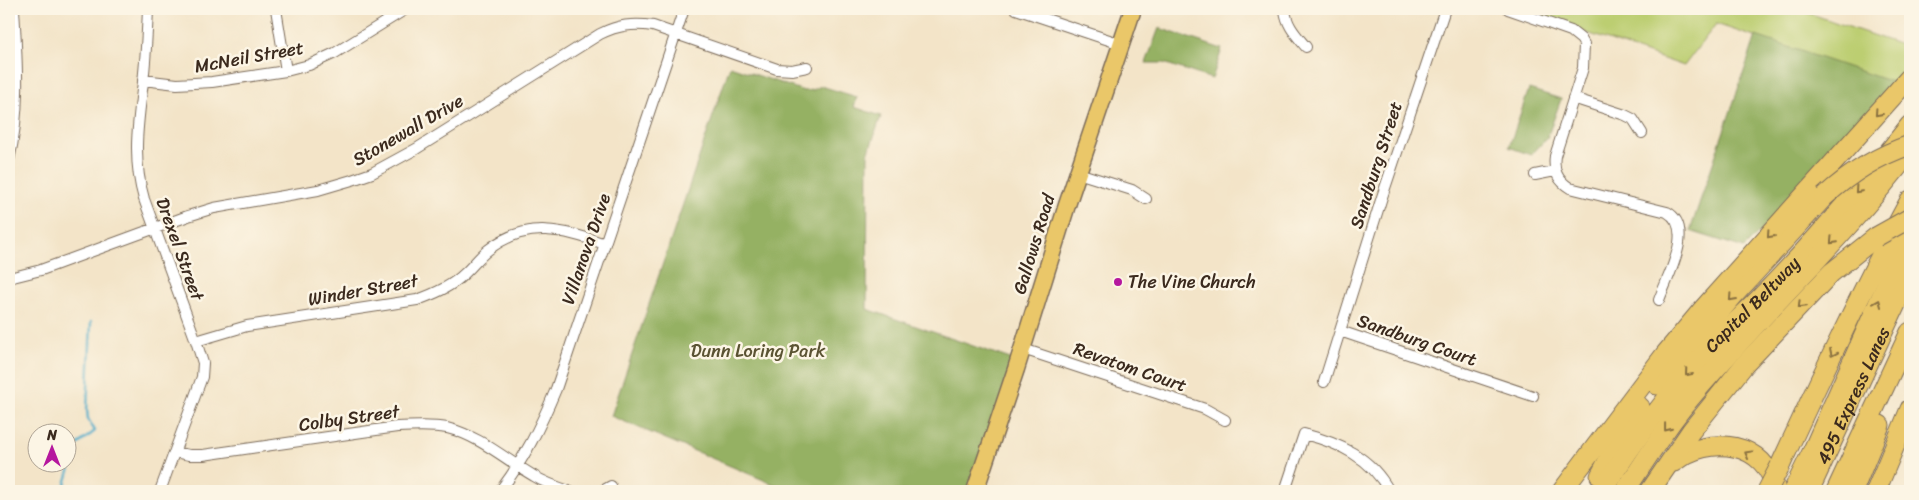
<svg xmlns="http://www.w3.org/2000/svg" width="1919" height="500" viewBox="0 0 1919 500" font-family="Sriracha,sans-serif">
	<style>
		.green { fill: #bcce71; stroke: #7c7c48 }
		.forest { fill: #95b163; stroke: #686e40 }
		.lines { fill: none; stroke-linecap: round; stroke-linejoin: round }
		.stream { stroke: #49aac8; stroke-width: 2.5 }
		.minor-casing { stroke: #7b6b5a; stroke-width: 12 }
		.primary-casing { stroke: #7b6b5a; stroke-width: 19 }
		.motorway-casing { stroke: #7b6b5a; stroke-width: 21 }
		.minor { stroke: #fff; stroke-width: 10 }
		.primary { stroke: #eac769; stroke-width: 16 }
		.motorway { stroke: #eac769; stroke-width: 19 }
		.motorway-bridge-casing { stroke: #7b6b5a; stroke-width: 21; stroke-linecap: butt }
		.motorway-bridge { stroke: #eac769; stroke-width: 19 }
		.oneway { stroke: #8a7140 }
		.poi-dot { fill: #b5179e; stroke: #fcf5e5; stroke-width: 2 }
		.labels { text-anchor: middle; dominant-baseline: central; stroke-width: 5; stroke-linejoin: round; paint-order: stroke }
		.street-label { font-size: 18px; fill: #3b2a1e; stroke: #fcf5e5 }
		.poi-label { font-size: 18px; fill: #3b2a1e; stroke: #fcf5e5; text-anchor: start }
		.park-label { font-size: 18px; fill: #5b5333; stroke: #fcf5e5 }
	</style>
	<rect width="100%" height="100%" fill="#fcf5e5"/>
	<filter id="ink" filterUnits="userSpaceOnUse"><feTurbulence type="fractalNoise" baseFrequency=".02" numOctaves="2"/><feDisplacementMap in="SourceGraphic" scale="10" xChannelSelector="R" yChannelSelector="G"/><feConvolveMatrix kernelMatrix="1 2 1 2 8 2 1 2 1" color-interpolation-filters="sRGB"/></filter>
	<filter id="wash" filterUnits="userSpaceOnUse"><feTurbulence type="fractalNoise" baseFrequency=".0096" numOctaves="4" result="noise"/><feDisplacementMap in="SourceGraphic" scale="20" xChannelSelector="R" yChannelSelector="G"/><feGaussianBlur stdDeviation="1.12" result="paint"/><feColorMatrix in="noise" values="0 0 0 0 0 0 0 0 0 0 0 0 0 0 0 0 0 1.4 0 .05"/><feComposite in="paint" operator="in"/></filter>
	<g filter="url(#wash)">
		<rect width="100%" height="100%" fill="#f3e4c8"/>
		<!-- green -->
		<path class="green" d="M 1517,9 L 1797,9 L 1910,48 L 1910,89 L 1716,24 L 1684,66 Z"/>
		<!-- forest -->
		<path class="forest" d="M 1159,28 L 1222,49 L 1212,79 L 1164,63 L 1146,63 Z
			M 1756,36 L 1898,84 L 1884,104 L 1744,248 L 1690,231 Z
			M 730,66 L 804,91 L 813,90 L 821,86 L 857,97 L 854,107 L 881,116 L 868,154 L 867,309 L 1019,362 L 974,491 L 790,491 L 611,416 Z
			M 1529,89 L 1561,99 L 1547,138 L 1531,155 L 1509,147 Z"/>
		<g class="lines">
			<!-- stream -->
			<path class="stream" d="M 63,491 L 77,445 L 95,431 L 88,419 L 87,410 L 91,322"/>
		</g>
	</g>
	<g filter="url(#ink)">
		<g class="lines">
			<!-- minor casing -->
			<g class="minor-casing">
				<path id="minor" d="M 148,9 C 147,33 146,57 143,82 C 138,123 132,158 144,199 L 196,341 L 203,363 L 202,377 L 160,491
					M 276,9 L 286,71
					M 1016,9 L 1121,44
					M 1285,9 C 1286,25 1296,35 1306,47
					M 1508,9 L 1571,31 L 1581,39 L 1584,44 L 1583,68 L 1555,156 C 1553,170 1557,180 1570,188 L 1667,212 C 1696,228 1667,277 1659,300
					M 143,80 L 177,84 L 212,82 L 286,71 L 309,65 L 335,53 L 406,9
					M 1573,98 L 1625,115 L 1633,119 L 1642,133
					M 9,160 C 21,110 17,60 14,9
					M 1078,173 L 1132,190 L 1146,199
					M 1535,175 L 1555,171
					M 9,278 L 41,270 L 188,216 L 214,208 L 318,190 L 352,180 L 372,173 L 416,149 L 600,34 C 618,25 633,23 653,26 L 777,69 L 792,70 L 807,67
					M 1340,331 L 1533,396
					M 196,341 L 247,326 L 417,300 C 434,294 451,287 464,274 C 472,267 479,257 488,250 C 527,219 563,230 605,244
					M 1023,349 L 1205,409 L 1225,420
					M 1324,382 L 1382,197 L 1445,9
					M 175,452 L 189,455 L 203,455 L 397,427 C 414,426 431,425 447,428 C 480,436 506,460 534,476 C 545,483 557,487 569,491
					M 500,491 C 525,458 540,427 556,389 L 684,9
					M 602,491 L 611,486
					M 1285,491 L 1304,434 C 1339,443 1371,457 1389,491"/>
			</g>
			<!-- primary casing -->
			<g class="primary-casing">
				<path id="primary" d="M 975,491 L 1016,369 L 1067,205 L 1133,9"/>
			</g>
			<!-- motorway casing -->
			<g class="motorway-casing">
				<g id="motorway">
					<path d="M 1657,385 L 1733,296 L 1824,197"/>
					<path d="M 1674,462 C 1709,434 1767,441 1776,491"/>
					<path d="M 1780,466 C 1821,377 1863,287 1910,200"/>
					<path d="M 1600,476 L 1622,434 L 1640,407"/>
					<path d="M 1562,491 L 1666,353 L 1702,310 L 1910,77"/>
					<path id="s1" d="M 1602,491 C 1633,442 1668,394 1707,351 C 1723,333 1741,317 1758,300 C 1812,245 1862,186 1910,125"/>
					<path d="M 1625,491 C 1648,456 1670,421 1698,389 C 1767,308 1846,236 1910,151"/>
					<path d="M 1650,491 L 1691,431 L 1745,364 L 1831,273 L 1876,237"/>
					<path d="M 1793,491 L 1813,450 L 1910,232"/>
					<path id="s2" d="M 1809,491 L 1910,274"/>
					<path d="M 1836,491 L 1910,332"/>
					<path d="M 1853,491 L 1880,425"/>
					<path d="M 1876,491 L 1910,409"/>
				</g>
			</g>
			<!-- minor -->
			<use href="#minor" class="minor"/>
			<!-- primary -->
			<use href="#primary" class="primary"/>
			<!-- motorway -->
			<use href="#motorway" class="motorway"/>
			<!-- motorway-bridge casing -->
			<g class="motorway-bridge-casing">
				<path id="motorway-bridge" d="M 1824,197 C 1849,174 1877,156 1910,145
					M 1876,237 L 1910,218
					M 1767,491 L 1780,466"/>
			</g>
			<!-- motorway-bridge -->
			<use href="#motorway-bridge" class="motorway-bridge"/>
		</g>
		<!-- one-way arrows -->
		<defs><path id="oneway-chevron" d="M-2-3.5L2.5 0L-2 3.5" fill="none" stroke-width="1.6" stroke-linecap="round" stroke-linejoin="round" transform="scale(1.25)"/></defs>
		<g class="oneway">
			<use href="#oneway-chevron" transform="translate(1878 113) rotate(132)"/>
			<use href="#oneway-chevron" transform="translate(1858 190) rotate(132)"/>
			<use href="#oneway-chevron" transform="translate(1770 235) rotate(132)"/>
			<use href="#oneway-chevron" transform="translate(1833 241) rotate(133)"/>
			<use href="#oneway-chevron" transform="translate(1732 298) rotate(132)"/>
			<use href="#oneway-chevron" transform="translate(1878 303) rotate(-67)"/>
			<use href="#oneway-chevron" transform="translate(1801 305) rotate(134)"/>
			<use href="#oneway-chevron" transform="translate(1833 353) rotate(116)"/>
			<use href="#oneway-chevron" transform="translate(1688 373) rotate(130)"/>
			<use href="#oneway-chevron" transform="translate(1667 428) rotate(128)"/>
			<use href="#oneway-chevron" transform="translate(1748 454) rotate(-151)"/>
		</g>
	</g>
	<!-- markers -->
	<circle class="poi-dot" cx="1118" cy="282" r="5"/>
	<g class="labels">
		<!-- street labels -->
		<g class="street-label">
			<text transform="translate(249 57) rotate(-10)">McNeil Street</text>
			<text transform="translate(408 130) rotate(-30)">Stonewall Drive</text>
			<text transform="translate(1376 165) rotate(-72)">Sandburg Street</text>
			<text transform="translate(1034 244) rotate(-73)">Gallows Road</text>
			<text transform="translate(180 249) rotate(70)">Drexel Street</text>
			<text transform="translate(586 249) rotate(-71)">Villanova Drive</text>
			<text transform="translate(363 290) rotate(-10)">Winder Street</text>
			<text stroke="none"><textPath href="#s1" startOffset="240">Capital Beltway</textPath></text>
			<text transform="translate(1417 340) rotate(19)">Sandburg Court</text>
			<text transform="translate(1130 367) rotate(19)">Revatom Court</text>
			<text stroke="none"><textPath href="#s2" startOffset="105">495 Express Lanes</textPath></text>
			<text transform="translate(349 418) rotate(-8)">Colby Street</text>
		</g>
		<!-- poi labels -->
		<g class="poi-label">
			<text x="1128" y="282">The Vine Church</text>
		</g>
		<!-- park labels -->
		<g class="park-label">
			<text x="758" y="351">Dunn Loring Park</text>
		</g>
	</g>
	<!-- margin -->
	<rect width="1919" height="500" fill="none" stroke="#fcf5e5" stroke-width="30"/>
	<!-- north arrow -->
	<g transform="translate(52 448)"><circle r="24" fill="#fcf5e5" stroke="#afa495"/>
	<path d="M0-4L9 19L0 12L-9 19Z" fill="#b5179e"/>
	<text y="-8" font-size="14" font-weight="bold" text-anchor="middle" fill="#3b2a1e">N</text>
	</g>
</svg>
